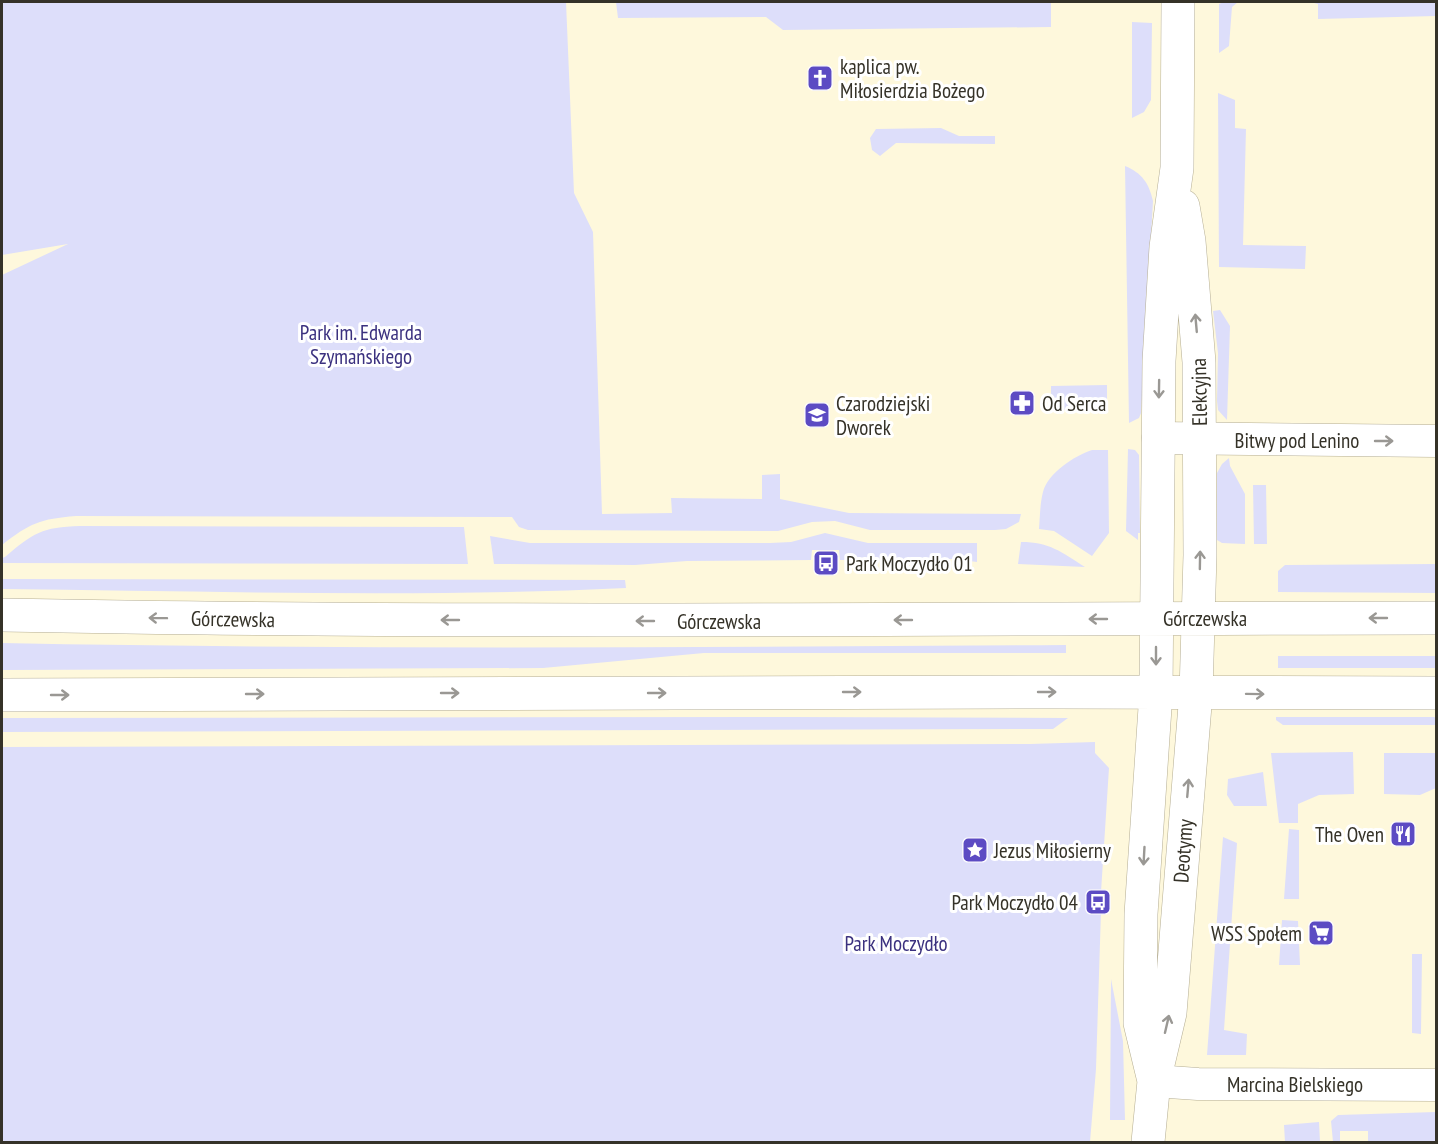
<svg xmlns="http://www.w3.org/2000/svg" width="1438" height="1144" viewBox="0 0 1438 1144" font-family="'PT Sans Narrow',sans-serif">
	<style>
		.green { fill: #dddefa }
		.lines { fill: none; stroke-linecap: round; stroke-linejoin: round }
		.street-casing { stroke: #b5ae94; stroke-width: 33 }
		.secondary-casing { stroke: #b5ae94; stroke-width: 34 }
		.street { stroke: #fff; stroke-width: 32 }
		.secondary { stroke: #fff; stroke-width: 33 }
		.oneway { stroke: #9a9894 }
		.labels { text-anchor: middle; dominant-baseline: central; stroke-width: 6; stroke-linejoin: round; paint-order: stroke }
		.poi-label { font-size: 21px; fill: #353228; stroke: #fff; text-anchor: start }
		.park-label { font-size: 21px; fill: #3b317f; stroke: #fff }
		.street-label { font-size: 21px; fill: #353228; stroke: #fff }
	</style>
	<rect width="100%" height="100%" fill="#fef8dc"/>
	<!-- green -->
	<path class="green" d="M 2,2 L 566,2 L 574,193 L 593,232 L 602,514 L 672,513 L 671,498 L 762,499 L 762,475 L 780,474 L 780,499 L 849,513 L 1021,514 L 1019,522 L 1006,529 L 995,530 L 870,530 L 835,521 L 812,522 L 778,531 L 528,530 L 519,527 L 512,517 L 76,516 C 40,519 30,523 2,545 L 2,275 L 68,244 L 2,255 Z
		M 616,2 L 1051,2 L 1051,27 L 783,30 L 766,17 L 618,18 Z
		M 1224,2 L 1436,2 L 1436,16 L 1318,19 L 1318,4 L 1310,2 L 1238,2 L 1232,7 L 1229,46 L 1219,53 L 1219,4 Z
		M 1132,22 L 1152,23 L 1151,100 L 1144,112 L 1132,118 Z
		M 1218,93 L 1235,100 L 1235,128 L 1246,129 L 1243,245 L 1306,246 L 1305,269 L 1219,267 Z
		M 941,128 L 959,136 L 995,136 L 995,144 L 896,143 L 880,156 L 872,150 L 870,138 L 876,129 Z
		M 1125,166 C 1142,173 1149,183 1153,201 L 1141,413 L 1139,418 L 1129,423 Z
		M 1220,310 L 1230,326 L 1227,420 L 1218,410 L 1217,401 L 1218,353 L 1213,311 Z
		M 1107,385 L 1107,409 L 1051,410 L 1051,386 Z
		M 1128,449 L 1135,450 L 1139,455 L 1140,533 L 1138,533 L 1138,540 L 1126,531 Z
		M 1092,450 L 1108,450 L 1109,533 L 1092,556 L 1054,531 L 1039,529 C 1040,517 1040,503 1043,492 C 1048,473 1074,456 1092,450 Z
		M 1229,458 L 1230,466 L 1245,494 L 1245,544 L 1222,543 L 1217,540 L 1217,473 L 1222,464 Z
		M 1253,485 L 1266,485 L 1267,544 L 1254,544 Z
		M 80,526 L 464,527 L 468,564 L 2,563 L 2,558 L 5,557 C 33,533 42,527 80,526 Z
		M 825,533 L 868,543 L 977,543 L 977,562 L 954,559 L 840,560 L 839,550 L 812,550 L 811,560 L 687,561 L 635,565 L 494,564 L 490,536 L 530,543 L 770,543 L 791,542 Z
		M 1021,542 C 1050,542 1061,552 1085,567 L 1018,564 Z
		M 1436,564 L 1436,593 L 1278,592 L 1278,571 L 1285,565 Z
		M 2,579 L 625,580 L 626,588 C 418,598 209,591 2,589 Z
		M 2,643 C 356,650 711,647 1066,645 L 1066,653 L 704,653 L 543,668 L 2,670 Z
		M 1278,656 L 1436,656 L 1436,668 L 1278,668 Z
		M 790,717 L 1068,718 L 1053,729 L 2,732 L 2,718 Z
		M 1276,717 L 1434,717 L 1436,718 L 1436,725 L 1283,725 L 1276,720 Z
		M 1095,742 L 1095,753 L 1109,768 L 1101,892 L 1095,892 L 1094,911 L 1101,911 L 1096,1069 L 1090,1142 L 2,1142 L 2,747 L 1030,744 Z
		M 1353,752 L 1354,794 L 1319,795 L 1298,804 L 1298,823 L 1279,823 L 1271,753 Z
		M 1384,753 L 1436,753 L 1436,788 L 1420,795 L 1384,794 Z
		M 1263,772 L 1267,806 L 1234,806 L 1227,795 L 1228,779 Z
		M 1289,829 L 1299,830 L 1299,899 L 1284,899 Z
		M 1223,837 L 1237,843 L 1224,1030 L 1247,1034 L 1246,1055 L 1207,1055 Z
		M 1282,920 L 1298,921 L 1300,965 L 1279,965 Z
		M 1412,954 L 1422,954 L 1421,1034 L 1412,1033 Z
		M 1111,979 L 1123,1041 L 1125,1120 L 1110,1120 Z
		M 1436,1112 L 1436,1142 L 1368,1142 L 1368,1131 L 1340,1131 L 1340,1142 L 1333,1142 L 1331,1121 L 1338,1115 Z
		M 1319,1122 L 1320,1142 L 1285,1142 L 1284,1125 Z"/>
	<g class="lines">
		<!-- street casing -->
		<g class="street-casing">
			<path id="street" d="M 1158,438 L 1436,441
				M 1154,1081 L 1198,1084 L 1436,1085"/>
		</g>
		<!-- secondary casing -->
		<g class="secondary-casing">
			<path id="secondary" d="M 2,615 C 480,624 958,618 1436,618
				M 2,695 L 1053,692 L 1436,693
				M 1154,1081 L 1140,1023 L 1141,914 L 1156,693 L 1159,361 L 1166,247 L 1177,168 L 1178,2
				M 1148,1142 L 1154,1081 L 1170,1013 L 1196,693 L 1200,555 L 1199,362 L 1189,241 L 1183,206"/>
		</g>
		<!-- street -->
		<use href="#street" class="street"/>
		<!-- secondary -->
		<use href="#secondary" class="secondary"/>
	</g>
	<!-- one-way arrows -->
	<defs><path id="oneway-shaft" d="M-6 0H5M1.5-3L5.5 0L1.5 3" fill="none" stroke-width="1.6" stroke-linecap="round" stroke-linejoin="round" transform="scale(1.5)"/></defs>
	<g class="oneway">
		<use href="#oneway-shaft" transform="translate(1196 323) rotate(-95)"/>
		<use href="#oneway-shaft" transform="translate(1159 389) rotate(91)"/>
		<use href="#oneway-shaft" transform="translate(1384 441)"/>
		<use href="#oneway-shaft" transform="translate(1200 560) rotate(-89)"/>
		<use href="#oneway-shaft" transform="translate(158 618) rotate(-179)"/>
		<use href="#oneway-shaft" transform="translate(1378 618) rotate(180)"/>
		<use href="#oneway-shaft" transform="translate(1098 619) rotate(180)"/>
		<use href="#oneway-shaft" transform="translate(450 620) rotate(-180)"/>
		<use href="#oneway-shaft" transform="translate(903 620) rotate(180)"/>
		<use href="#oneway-shaft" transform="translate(645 621) rotate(-180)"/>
		<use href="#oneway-shaft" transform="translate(1156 656) rotate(90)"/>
		<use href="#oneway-shaft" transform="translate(852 692)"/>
		<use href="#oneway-shaft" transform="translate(1047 692)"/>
		<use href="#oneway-shaft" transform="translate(450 693)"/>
		<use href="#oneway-shaft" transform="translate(657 693)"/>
		<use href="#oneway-shaft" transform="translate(255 694)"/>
		<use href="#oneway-shaft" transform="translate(1255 694) rotate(1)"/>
		<use href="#oneway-shaft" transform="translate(60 695)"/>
		<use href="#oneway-shaft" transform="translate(1188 788) rotate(-85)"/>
		<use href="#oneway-shaft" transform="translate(1144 856) rotate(93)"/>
		<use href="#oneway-shaft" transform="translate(1167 1024) rotate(-77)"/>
	</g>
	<!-- icons -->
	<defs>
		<g id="church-square" transform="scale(1.35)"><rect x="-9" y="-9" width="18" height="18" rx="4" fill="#5c4bc3" stroke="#fff"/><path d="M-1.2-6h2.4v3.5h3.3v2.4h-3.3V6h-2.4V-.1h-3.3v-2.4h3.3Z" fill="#fff"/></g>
		<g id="pharmacy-square" transform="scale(1.35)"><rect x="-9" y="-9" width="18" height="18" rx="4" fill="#5c4bc3" stroke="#fff"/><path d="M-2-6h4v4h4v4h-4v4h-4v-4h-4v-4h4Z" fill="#fff"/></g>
		<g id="school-square" transform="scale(1.35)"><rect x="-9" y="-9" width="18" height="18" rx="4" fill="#5c4bc3" stroke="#fff"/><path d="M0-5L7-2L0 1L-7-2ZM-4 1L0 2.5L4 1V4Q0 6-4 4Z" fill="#fff"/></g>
		<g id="bus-square" transform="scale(1.35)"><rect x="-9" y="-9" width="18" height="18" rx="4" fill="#5c4bc3" stroke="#fff"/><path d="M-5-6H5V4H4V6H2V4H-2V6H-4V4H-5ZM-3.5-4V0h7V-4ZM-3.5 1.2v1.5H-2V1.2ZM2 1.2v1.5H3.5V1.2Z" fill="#fff"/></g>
		<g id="restaurant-square" transform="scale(1.35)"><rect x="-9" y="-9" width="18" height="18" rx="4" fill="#5c4bc3" stroke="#fff"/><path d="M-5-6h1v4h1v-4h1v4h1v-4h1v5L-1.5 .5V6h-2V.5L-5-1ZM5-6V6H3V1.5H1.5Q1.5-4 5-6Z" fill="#fff"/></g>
		<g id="sight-square" transform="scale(1.35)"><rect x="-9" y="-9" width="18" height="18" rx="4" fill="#5c4bc3" stroke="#fff"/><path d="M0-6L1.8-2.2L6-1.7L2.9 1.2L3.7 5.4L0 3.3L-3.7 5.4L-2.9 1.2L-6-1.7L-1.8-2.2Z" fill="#fff"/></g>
		<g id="supermarket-square" transform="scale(1.35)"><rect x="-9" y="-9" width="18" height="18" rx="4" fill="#5c4bc3" stroke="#fff"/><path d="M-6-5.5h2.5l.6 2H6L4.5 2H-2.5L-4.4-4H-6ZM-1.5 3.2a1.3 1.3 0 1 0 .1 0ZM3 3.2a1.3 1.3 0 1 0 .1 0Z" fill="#fff"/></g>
	</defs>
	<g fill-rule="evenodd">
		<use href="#church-square" x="820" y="78"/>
		<use href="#pharmacy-square" x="1022" y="403"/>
		<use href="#school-square" x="817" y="415"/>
		<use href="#bus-square" x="826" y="563"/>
		<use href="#restaurant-square" x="1403" y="834"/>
		<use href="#sight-square" x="975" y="850"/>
		<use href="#bus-square" x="1098" y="902"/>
		<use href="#supermarket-square" x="1321" y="933"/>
	</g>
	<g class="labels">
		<!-- poi labels -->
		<g class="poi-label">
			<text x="840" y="66">kaplica pw.<tspan x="840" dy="24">Miłosierdzia Bożego</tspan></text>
			<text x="836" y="403">Czarodziejski<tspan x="836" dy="24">Dworek</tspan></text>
			<text x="1042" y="403">Od Serca</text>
			<text x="846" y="563">Park Moczydło 01</text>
			<text x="1384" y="834" text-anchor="end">The Oven</text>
			<text x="994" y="850">Jezus Miłosierny</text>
			<text x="1078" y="902" text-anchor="end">Park Moczydło 04</text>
			<text x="1302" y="933" text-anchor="end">WSS Społem</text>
		</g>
		<!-- park labels -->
		<g class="park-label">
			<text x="361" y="332">Park im. Edwarda<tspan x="361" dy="24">Szymańskiego</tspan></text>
			<text x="896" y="943">Park Moczydło</text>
		</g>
		<!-- street labels -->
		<g class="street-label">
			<text transform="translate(1199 392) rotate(-91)">Elekcyjna</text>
			<text x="1297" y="440">Bitwy pod Lenino</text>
			<text x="1205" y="618">Górczewska</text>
			<text transform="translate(233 619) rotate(1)">Górczewska</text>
			<text x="719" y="621">Górczewska</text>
			<text transform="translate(1183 851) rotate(-86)">Deotymy</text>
			<text x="1295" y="1084">Marcina Bielskiego</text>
		</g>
	</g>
	<!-- border -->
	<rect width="1438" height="1144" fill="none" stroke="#353228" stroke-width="6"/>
</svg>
